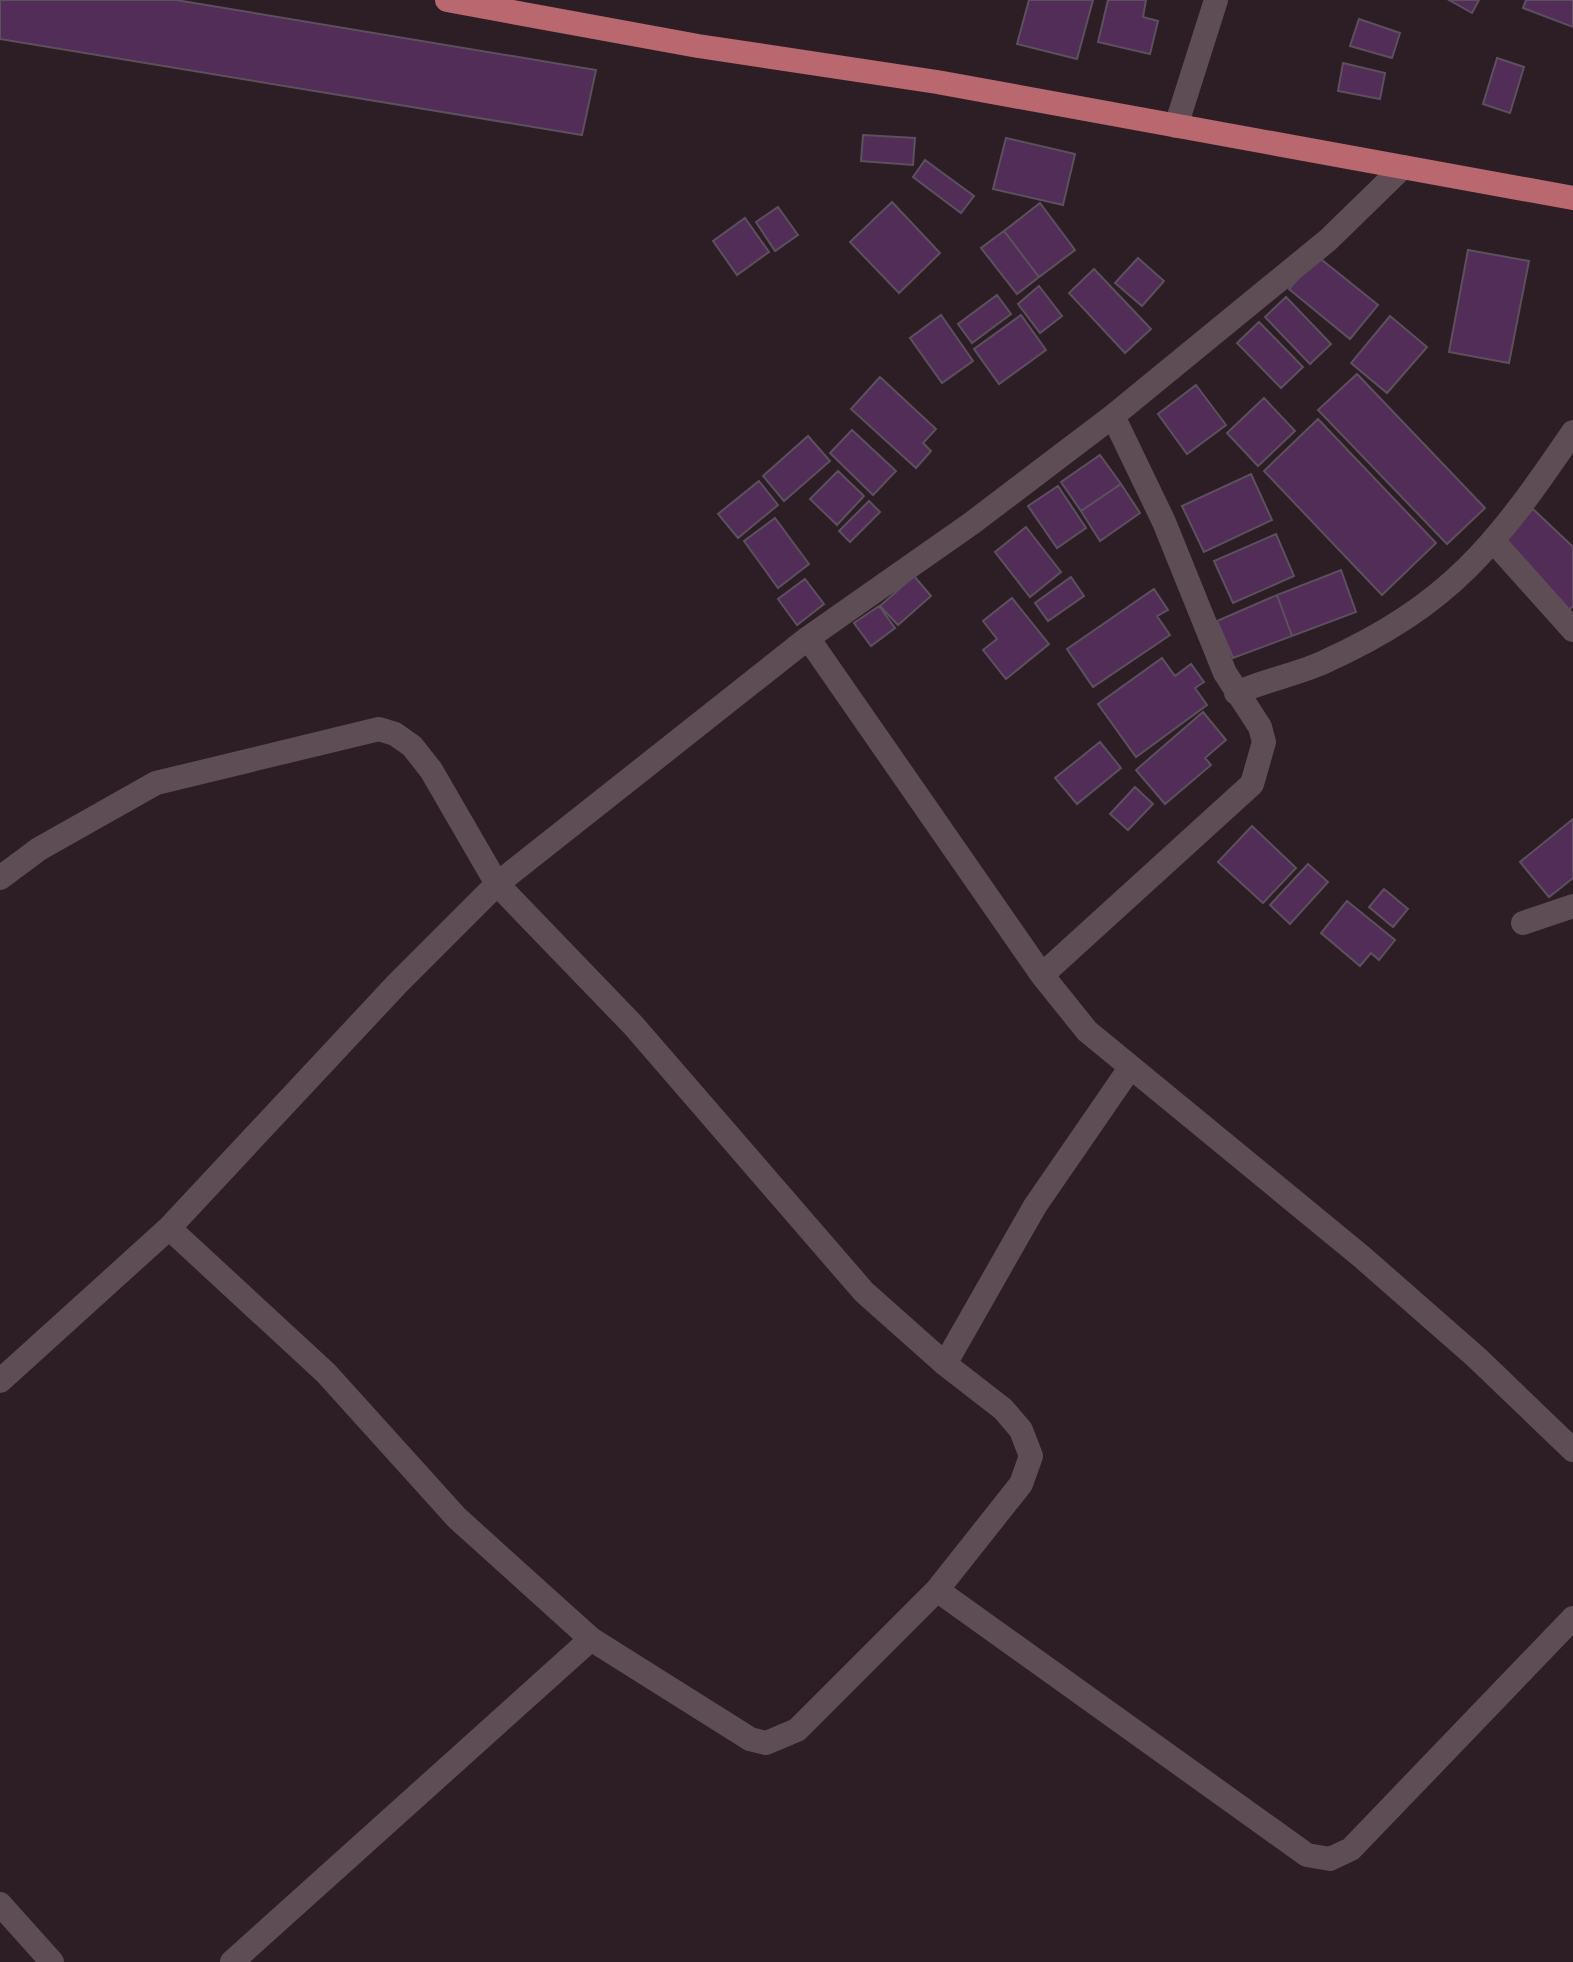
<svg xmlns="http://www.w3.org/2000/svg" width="1573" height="1962" viewBox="0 0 1573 1962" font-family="'Public Sans',sans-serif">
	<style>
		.building { fill: #512d57; stroke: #5c505e; stroke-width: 2 }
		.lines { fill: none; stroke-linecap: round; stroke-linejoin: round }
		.minor { stroke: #5e4d55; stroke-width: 24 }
		.major { stroke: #b96870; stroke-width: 24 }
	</style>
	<rect width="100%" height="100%" fill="#2d1e25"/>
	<!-- building -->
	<path class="building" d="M 0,0 L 176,0 L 596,70 L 582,135 L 0,39 Z
		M 1029,0 L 1093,0 L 1077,59 L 1017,44 Z
		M 1108,0 L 1146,0 L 1143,17 L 1158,21 L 1150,54 L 1098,42 Z
		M 1449,0 L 1479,0 L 1472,13 Z
		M 1526,0 L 1573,0 L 1573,27 L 1523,8 Z
		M 1359,19 L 1400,33 L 1392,58 L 1350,46 Z
		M 1497,58 L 1524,67 L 1510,113 L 1483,104 Z
		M 1343,63 L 1385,73 L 1380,99 L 1338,91 Z
		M 863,135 L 915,138 L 913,165 L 861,161 Z
		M 1006,138 L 1075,154 L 1063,205 L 993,189 Z
		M 925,160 L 974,196 L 961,213 L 913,177 Z
		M 892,202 L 940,253 L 899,293 L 850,242 Z
		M 1040,203 L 1075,250 L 1039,277 L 1004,231 Z
		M 778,207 L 798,235 L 775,251 L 756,222 Z
		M 745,218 L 769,252 L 737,275 L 713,241 Z
		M 1004,231 L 1039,277 L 1017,294 L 981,248 Z
		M 1468,250 L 1529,261 L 1509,363 L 1449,352 Z
		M 1317,256 L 1378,305 L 1350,339 L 1289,289 Z
		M 1138,258 L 1164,281 L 1142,306 L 1115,283 Z
		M 1094,269 L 1151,329 L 1125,353 L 1069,293 Z
		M 1039,286 L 1062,316 L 1040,333 L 1018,304 Z
		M 997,295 L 1011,314 L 972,343 L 958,324 Z
		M 1286,297 L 1331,344 L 1310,364 L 1265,317 Z
		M 941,315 L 973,361 L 942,383 L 910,338 Z
		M 1021,315 L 1046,350 L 999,384 L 974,349 Z
		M 1390,316 L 1427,347 L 1387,393 L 1351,363 Z
		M 1259,322 L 1303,367 L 1281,388 L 1237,343 Z
		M 1357,374 L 1485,508 L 1447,544 L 1318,410 Z
		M 880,377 L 936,429 L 923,443 L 931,451 L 916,468 L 851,409 Z
		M 1196,385 L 1226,425 L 1187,454 L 1158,414 Z
		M 1264,398 L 1295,431 L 1258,466 L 1227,433 Z
		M 1318,419 L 1436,543 L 1382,595 L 1264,471 Z
		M 852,430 L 896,471 L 873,495 L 830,453 Z
		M 808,436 L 830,461 L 784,501 L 763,476 Z
		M 1100,455 L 1121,484 L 1081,511 L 1061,482 Z
		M 838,471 L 864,496 L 837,525 L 810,499 Z
		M 1251,474 L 1272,520 L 1204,552 L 1182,506 Z
		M 759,481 L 778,505 L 738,538 L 718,514 Z
		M 1121,484 L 1140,513 L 1100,541 L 1081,511 Z
		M 1058,486 L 1086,528 L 1057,548 L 1028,506 Z
		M 869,501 L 880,512 L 850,542 L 839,531 Z
		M 1533,509 L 1573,547 L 1573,606 L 1569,610 L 1500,545 Z
		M 775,518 L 809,564 L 778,588 L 744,541 Z
		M 1026,527 L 1061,572 L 1030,597 L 995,552 Z
		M 1276,534 L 1294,576 L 1233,603 L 1214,561 Z
		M 1341,570 L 1356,612 L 1292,636 L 1277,595 Z
		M 914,576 L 931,596 L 898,625 L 880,606 Z
		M 1071,577 L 1084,596 L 1048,621 L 1035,603 Z
		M 805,579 L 824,604 L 797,625 L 778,599 Z
		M 1154,589 L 1168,610 L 1157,616 L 1170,635 L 1093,687 L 1067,649 Z
		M 1277,595 L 1292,636 L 1233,658 L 1217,621 Z
		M 1012,598 L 1049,644 L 1006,679 L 983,650 L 997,639 L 983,621 Z
		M 879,606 L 895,628 L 871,646 L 854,623 Z
		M 1162,658 L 1175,676 L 1191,664 L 1204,682 L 1195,688 L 1207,705 L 1136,757 L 1098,704 Z
		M 1203,712 L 1226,740 L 1205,758 L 1211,765 L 1165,804 L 1136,770 Z
		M 1100,742 L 1121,768 L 1077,804 L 1055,778 Z
		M 1135,787 L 1153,804 L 1128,830 L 1110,814 Z
		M 1573,819 L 1573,878 L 1549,897 L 1520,862 Z
		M 1252,826 L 1296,868 L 1263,903 L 1218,862 Z
		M 1308,864 L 1328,882 L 1290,924 L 1270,905 Z
		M 1384,889 L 1408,909 L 1393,927 L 1369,907 Z
		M 1347,901 L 1395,940 L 1379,960 L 1371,953 L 1360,966 L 1321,933 Z"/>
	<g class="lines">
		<!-- minor -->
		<path class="minor" d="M 1176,126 L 1216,0
			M 1495,543 L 1573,630
			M 808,638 L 1042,975 L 1087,1031 L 1362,1257 L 1476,1357 L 1573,1450
			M 1236,693 C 1263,681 1294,675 1322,663 C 1451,605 1496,545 1573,432
			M 0,878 L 39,849 L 156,783 L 379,729 L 395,734 L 412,746 L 431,770 L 497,884 L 633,1025 L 864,1292 L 945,1364 L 1003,1409 L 1021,1430 L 1031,1456 L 1021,1484 L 937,1590 L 797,1730 L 766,1743 L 750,1739 L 591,1639 L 457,1518 L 326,1373 L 169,1228
			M 1523,923 L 1573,906
			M 1042,975 L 1252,784 L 1264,742 L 1260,727 L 1225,673 L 1164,522 L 1113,416
			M 945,1364 L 1035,1206 L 1130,1068
			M 0,1381 L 169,1228 L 397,984 L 497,884 L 808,638 L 972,523 L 1113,416 L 1328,240 L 1403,167
			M 937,1590 L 1307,1855 L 1330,1859 L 1351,1849 L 1573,1618
			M 0,1904 L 52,1962
			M 232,1962 L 591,1639"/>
		<!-- major -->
		<path class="major" d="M 447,0 L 698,46 L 937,82 L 1573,198"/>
	</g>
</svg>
